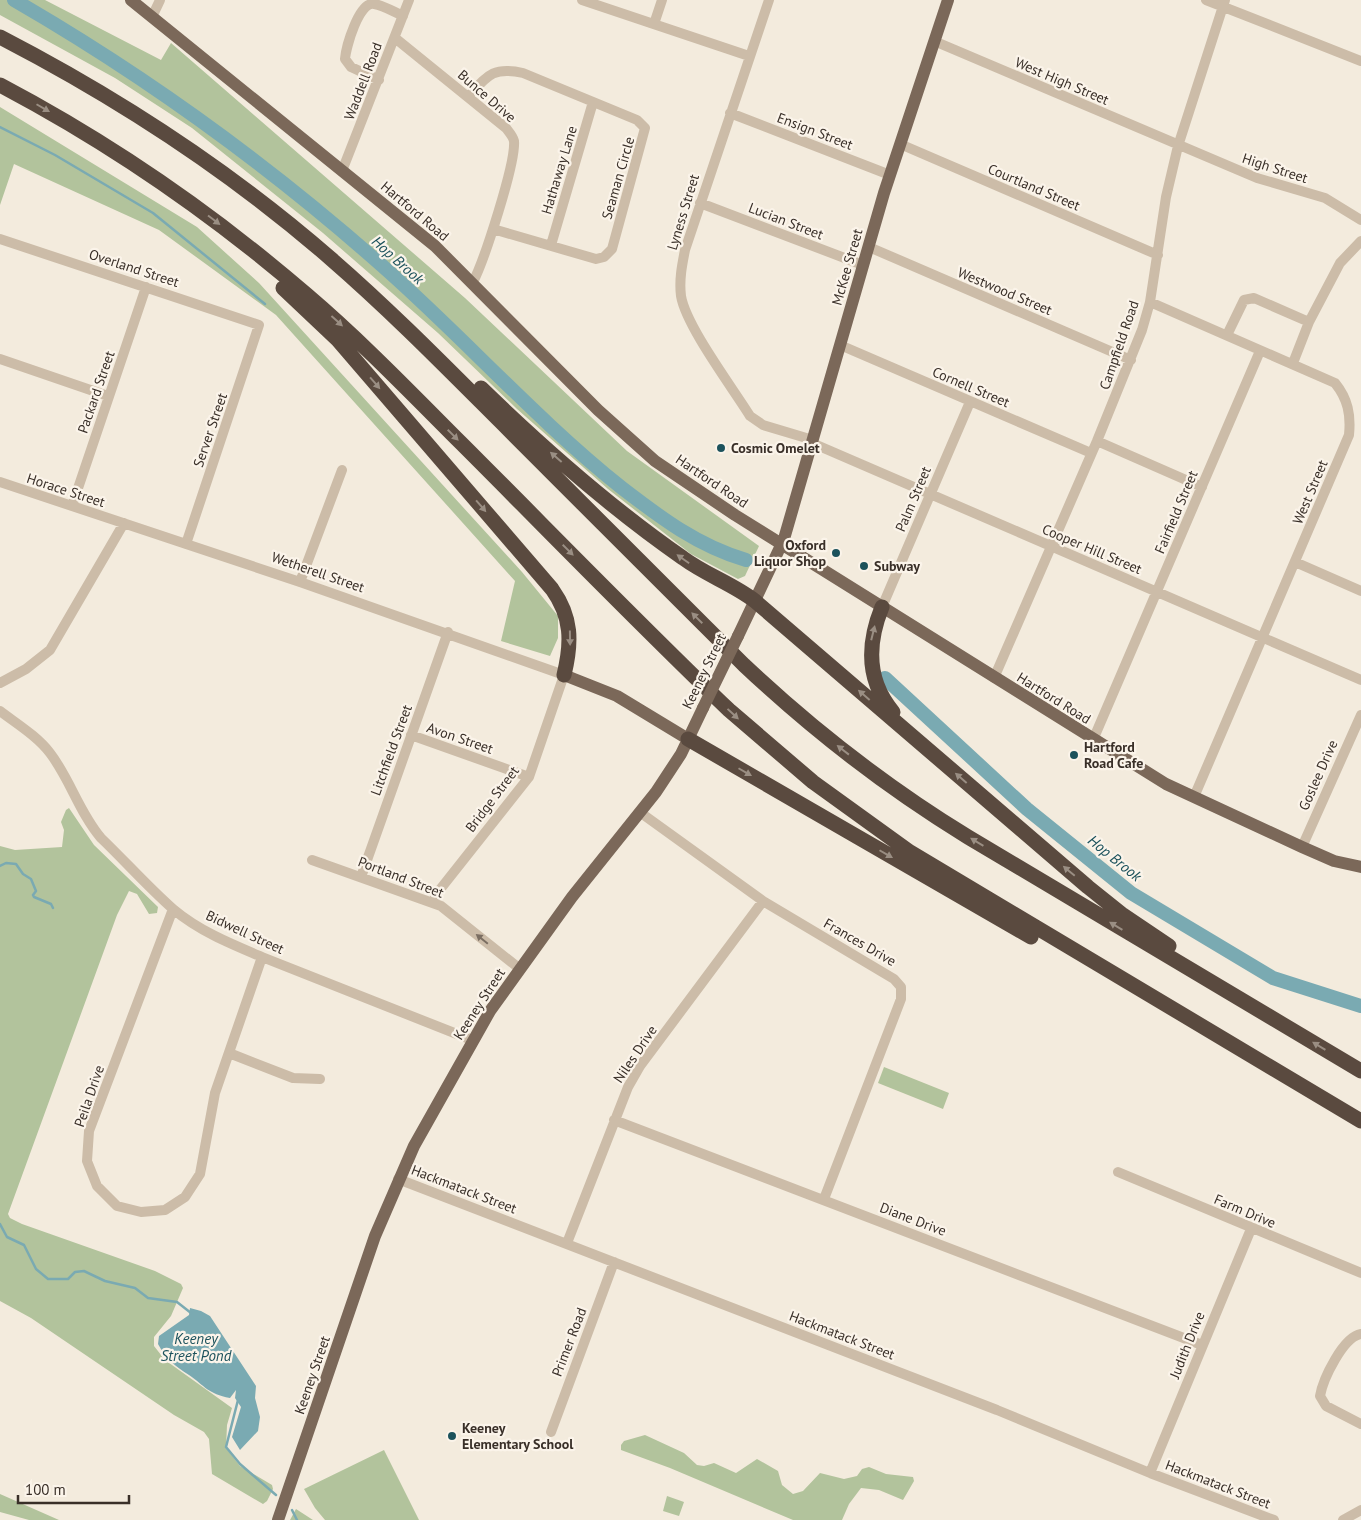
<svg xmlns="http://www.w3.org/2000/svg" width="1361" height="1520" viewBox="0 0 1361 1520" font-family="'PT Sans',sans-serif">
	<style>
		.green { fill: #b2c39c }
		.water { fill: #7aaab2 }
		.lines { fill: none; stroke-linecap: round; stroke-linejoin: round }
		.stream { stroke: #7aaab2; stroke-width: 2.5 }
		.river { stroke: #7aaab2; stroke-width: 14 }
		.minor { stroke: #ccbca8; stroke-width: 10 }
		.major { stroke: #7b6859; stroke-width: 12 }
		.highway { stroke: #5a4a3f; stroke-width: 15 }
		.major-bridge { stroke: #7b6859; stroke-width: 12 }
		.oneway { fill: #9a8e83 }
		.oneway2 { fill: #7b6e62 }
		.poi-dot { fill: #1c525c; stroke: #fbf4ea; stroke-width: 2 }
		.labels { text-anchor: middle; dominant-baseline: central; stroke-width: 4.5; stroke-linejoin: round; paint-order: stroke }
		.street-label { font-size: 14px; fill: #392f28; stroke: #fbf4ea }
		.poi-label { font-size: 14px; font-weight: bold; fill: #392f28; stroke: #fbf4ea; text-anchor: start }
		.water-label { font-size: 15px; font-style: italic; fill: #1c525c; stroke: #fbf4ea }
	</style>
	<rect width="100%" height="100%" fill="#f3ebdd"/>
	<!-- green -->
	<path class="green" d="M 0,0 L 45,0 L 161,60 L 171,43 L 465,298 L 627,451 L 759,546 L 745,576 L 738,579 L 691,554 L 608,489 L 517,409 L 438,333 L 323,233 L 192,128 L 115,78 L 0,15 Z
		M 0,107 L 197,227 L 259,283 L 522,572 L 558,616 L 558,638 L 550,656 L 501,641 L 515,581 L 276,315 L 159,230 L 14,164 L 0,205 Z
		M 69,808 L 94,845 L 158,907 L 157,913 L 149,914 L 137,894 L 129,891 L 117,915 L 8,1214 L 10,1218 L 22,1224 L 155,1271 L 181,1284 L 183,1288 L 171,1316 L 154,1337 L 154,1346 L 165,1360 L 232,1408 L 227,1425 L 226,1448 L 240,1466 L 272,1485 L 273,1489 L 267,1501 L 263,1504 L 212,1474 L 209,1439 L 204,1432 L 174,1415 L 31,1318 L 0,1301 L 0,846 L 15,850 L 62,847 L 64,830 L 61,822 L 66,810 Z
		M 884,1067 L 949,1093 L 943,1109 L 878,1083 Z
		M 645,1435 L 684,1453 L 697,1465 L 704,1466 L 714,1463 L 736,1473 L 757,1459 L 778,1471 L 782,1485 L 793,1494 L 803,1491 L 820,1473 L 844,1479 L 857,1476 L 862,1469 L 869,1467 L 886,1474 L 913,1477 L 914,1481 L 903,1500 L 879,1490 L 861,1488 L 849,1504 L 842,1520 L 793,1520 L 670,1468 L 621,1450 L 621,1445 L 624,1441 Z
		M 384,1450 L 419,1520 L 325,1520 L 315,1508 L 304,1489 Z
		M 0,1494 L 59,1520 L 29,1520 L 0,1512 Z
		M 667,1496 L 684,1502 L 679,1516 L 663,1511 Z
		M 296,1509 L 313,1520 L 290,1520 Z"/>
	<!-- water -->
	<path class="water" d="M 190,1308 L 201,1311 L 210,1316 L 256,1386 L 255,1398 L 260,1417 L 258,1431 L 240,1450 L 232,1437 L 241,1407 L 235,1398 L 236,1390 L 230,1398 C 208,1394 205,1386 189,1375 C 175,1366 166,1359 158,1344 L 159,1336 L 189,1315 Z"/>
	<g class="lines">
		<!-- stream -->
		<path class="stream" d="M 0,127 L 55,155 L 153,213 L 265,304
			M 0,866 L 6,863 L 16,864 L 23,874 L 31,879 L 36,891 L 33,895 L 34,897 L 51,904 L 53,908
			M 0,1224 L 7,1237 L 24,1245 L 36,1269 L 48,1279 L 68,1279 L 75,1272 L 84,1271 L 105,1281 L 135,1288 L 148,1298 L 177,1302 L 191,1313
			M 238,1400 L 226,1447 L 240,1464 L 276,1495
			M 292,1510 L 297,1520"/>
		<!-- river -->
		<path class="river" d="M 14,0 C 149,78 270,166 387,270 C 467,341 538,421 622,488 C 661,518 698,546 746,560
			M 885,678 L 1027,809 L 1131,893 L 1273,978 L 1361,1006"/>
		<!-- minor -->
		<path class="minor" d="M 582,0 L 749,56
			M 769,0 L 685,250 C 682,265 679,280 681,296 C 686,326 732,387 750,416 L 763,425 L 813,440
			M 1206,0 L 1361,61
			M 152,17 L 160,0
			M 654,24 L 662,0
			M 395,38 L 506,128 C 509,132 513,136 514,141 C 516,163 484,261 473,282
			M 934,41 L 1257,178 L 1325,198 L 1361,220
			M 379,80 L 351,67 L 345,59 C 346,47 359,1 374,4 C 383,5 394,12 403,16
			M 468,97 C 487,76 493,66 523,73 L 637,120 L 645,128 L 612,249 L 604,257 L 596,259 L 493,229
			M 730,113 L 890,175
			M 900,144 L 1158,255
			M 342,171 L 409,0
			M 700,203 L 863,265
			M 0,239 L 259,325 L 186,544
			M 551,245 L 593,102
			M 869,247 L 1131,360
			M 1150,302 L 1335,383 C 1348,399 1351,415 1349,435 L 1194,797
			M 1227,335 L 1244,300 L 1254,298 L 1309,322
			M 840,345 L 1091,453
			M 0,359 L 108,396
			M 1293,363 L 1309,322 L 1340,263 L 1361,241
			M 1097,441 L 1202,487
			M 812,443 L 1361,680
			M 0,482 L 300,582 L 564,675 L 529,777 L 438,892 L 433,902
			M 72,506 L 146,287
			M 1295,562 L 1361,591
			M 300,582 L 342,470
			M 882,607 L 970,402
			M 994,678 L 1097,441 L 1142,330 L 1150,302 L 1166,197 L 1178,146 L 1225,0
			M 0,683 L 26,669 L 50,650 L 124,523
			M 0,711 C 17,724 37,736 50,753 C 70,779 79,812 101,838 C 125,861 148,887 173,909 C 199,931 231,944 262,957 L 472,1040
			M 411,735 L 529,777
			M 1093,740 L 1260,351
			M 641,813 L 763,901 L 894,979 L 901,987 L 901,999 L 824,1199
			M 1302,847 L 1361,715
			M 312,860 L 441,906 L 520,969
			M 361,877 L 448,632
			M 173,909 L 89,1131 L 87,1161 L 97,1186 L 117,1206 L 141,1212 L 165,1210 L 185,1197 L 200,1174 L 215,1093 L 262,957
			M 229,1053 L 293,1078 L 320,1079
			M 614,1120 L 1202,1345
			M 1118,1172 L 1361,1273
			M 398,1179 L 997,1410 L 1150,1473 L 1274,1520
			M 567,1243 L 628,1087 L 640,1066 L 763,901
			M 1361,1334 C 1343,1337 1323,1379 1320,1396 L 1326,1406 L 1361,1424
			M 551,1432 L 614,1262
			M 1150,1473 L 1251,1229
			M 1343,1520 L 1361,1510"/>
		<!-- major -->
		<path class="major" d="M 131,0 L 435,246 L 598,410 L 655,461 L 735,515 L 1166,784 L 1302,847 L 1334,861 L 1361,867
			M 738,636 L 784,539 L 884,193 L 948,0
			M 564,675 L 617,696 L 688,739
			M 278,1520 L 375,1236 L 414,1146 L 490,1011 L 572,897 L 656,792 L 681,754 L 703,708"/>
		<!-- highway -->
		<path class="highway" d="M 0,37 C 118,98 230,171 330,258 C 390,310 445,366 501,422 C 582,503 663,585 744,665 C 813,730 888,788 968,837 L 1361,1071
			M 0,85 C 110,143 213,214 307,295 C 361,341 411,393 461,443 C 550,532 638,623 729,710 L 813,782 L 910,852 L 1361,1121
			M 283,288 L 338,340 L 552,589 C 572,617 572,642 564,675
			M 481,388 C 544,449 611,508 683,558 C 706,575 733,584 755,601 L 1088,887 L 1123,915 L 1169,946
			M 882,607 C 867,644 866,680 893,712
			M 688,739 L 1031,937"/>
		<!-- major-bridge -->
		<path class="major-bridge" d="M 703,708 L 738,636"/>
	</g>
	<!-- one-way arrows -->
	<defs><path id="oneway-solid" d="M-6-.8H1V-3.2L6.5 0L1 3.2V.8H-6Z" transform="scale(1.25)"/></defs>
	<g class="oneway">
		<use href="#oneway-solid" transform="translate(43 108) rotate(30)"/>
		<use href="#oneway-solid" transform="translate(214 220) rotate(37)"/>
		<use href="#oneway-solid" transform="translate(337 321) rotate(42)"/>
		<use href="#oneway-solid" transform="translate(375 383) rotate(49)"/>
		<use href="#oneway-solid" transform="translate(453 435) rotate(45)"/>
		<use href="#oneway-solid" transform="translate(556 457) rotate(-139)"/>
		<use href="#oneway-solid" transform="translate(481 506) rotate(49)"/>
		<use href="#oneway-solid" transform="translate(568 550) rotate(45)"/>
		<use href="#oneway-solid" transform="translate(683 559) rotate(-145)"/>
		<use href="#oneway-solid" transform="translate(697 618) rotate(-135)"/>
		<use href="#oneway-solid" transform="translate(873 633) rotate(-76)"/>
		<use href="#oneway-solid" transform="translate(570 638) rotate(89)"/>
		<use href="#oneway-solid" transform="translate(864 695) rotate(-139)"/>
		<use href="#oneway-solid" transform="translate(733 714) rotate(43)"/>
		<use href="#oneway-solid" transform="translate(843 750) rotate(-142)"/>
		<use href="#oneway-solid" transform="translate(745 772) rotate(30)"/>
		<use href="#oneway-solid" transform="translate(961 778) rotate(-139)"/>
		<use href="#oneway-solid" transform="translate(977 842) rotate(-149)"/>
		<use href="#oneway-solid" transform="translate(886 854) rotate(30)"/>
		<use href="#oneway-solid" transform="translate(1069 871) rotate(-140)"/>
		<use href="#oneway-solid" transform="translate(1116 926) rotate(-149)"/>
		<use href="#oneway-solid" transform="translate(1319 1046) rotate(-149)"/>
	</g>
	<use class="oneway2" href="#oneway-solid" transform="translate(482 939) rotate(-141)"/>
	<!-- markers -->
	<g class="poi-dot">
		<circle cx="721" cy="448" r="5"/>
		<circle cx="836" cy="553" r="5"/>
		<circle cx="864" cy="566" r="5"/>
		<circle cx="1074" cy="755" r="5"/>
		<circle cx="452" cy="1436" r="5"/>
	</g>
	<g class="labels">
		<!-- street labels -->
		<g class="street-label">
			<text transform="translate(363 81) rotate(-69)">Waddell Road</text>
			<text transform="translate(1062 81) rotate(23)">West High Street</text>
			<text transform="translate(487 96) rotate(41)">Bunce Drive</text>
			<text transform="translate(815 131) rotate(21)">Ensign Street</text>
			<text transform="translate(1275 168) rotate(18)">High Street</text>
			<text transform="translate(559 170) rotate(-73)">Hathaway Lane</text>
			<text transform="translate(618 178) rotate(-74)">Seaman Circle</text>
			<text transform="translate(1034 187) rotate(23)">Courtland Street</text>
			<text transform="translate(415 211) rotate(40)">Hartford Road</text>
			<text transform="translate(683 212) rotate(-73)">Lyness Street</text>
			<text transform="translate(786 221) rotate(21)">Lucian Street</text>
			<text transform="translate(847 267) rotate(-74)">McKee Street</text>
			<text transform="translate(134 268) rotate(18)">Overland Street</text>
			<text transform="translate(1005 291) rotate(23)">Westwood Street</text>
			<text transform="translate(1119 345) rotate(-71)">Campfield Road</text>
			<text transform="translate(971 387) rotate(23)">Cornell Street</text>
			<text transform="translate(96 392) rotate(-71)">Packard Street</text>
			<text transform="translate(210 430) rotate(-71)">Server Street</text>
			<text transform="translate(712 481) rotate(34)">Hartford Road</text>
			<text transform="translate(66 490) rotate(18)">Horace Street</text>
			<text transform="translate(1310 492) rotate(-67)">West Street</text>
			<text transform="translate(913 499) rotate(-67)">Palm Street</text>
			<text transform="translate(1176 512) rotate(-67)">Fairfield Street</text>
			<text transform="translate(1092 549) rotate(23)">Cooper Hill Street</text>
			<text transform="translate(318 572) rotate(19)">Wetherell Street</text>
			<text transform="translate(704 671) rotate(-64)">Keeney Street</text>
			<text transform="translate(1054 698) rotate(32)">Hartford Road</text>
			<text transform="translate(460 738) rotate(19)">Avon Street</text>
			<text transform="translate(391 750) rotate(-70)">Litchfield Street</text>
			<text transform="translate(1318 775) rotate(-66)">Goslee Drive</text>
			<text transform="translate(492 799) rotate(-53)">Bridge Street</text>
			<text transform="translate(401 877) rotate(21)">Portland Street</text>
			<text transform="translate(245 932) rotate(25)">Bidwell Street</text>
			<text transform="translate(860 942) rotate(30)">Frances Drive</text>
			<text transform="translate(479 1004) rotate(-57)">Keeney Street</text>
			<text transform="translate(635 1054) rotate(-56)">Niles Drive</text>
			<text transform="translate(89 1096) rotate(-71)">Peila Drive</text>
			<text transform="translate(464 1189) rotate(21)">Hackmatack Street</text>
			<text transform="translate(1245 1211) rotate(23)">Farm Drive</text>
			<text transform="translate(913 1219) rotate(21)">Diane Drive</text>
			<text transform="translate(842 1335) rotate(21)">Hackmatack Street</text>
			<text transform="translate(569 1342) rotate(-69)">Primer Road</text>
			<text transform="translate(1187 1345) rotate(-68)">Judith Drive</text>
			<text transform="translate(312 1375) rotate(-71)">Keeney Street</text>
			<text transform="translate(1218 1484) rotate(21)">Hackmatack Street</text>
		</g>
		<!-- poi labels -->
		<g class="poi-label">
			<text x="731" y="448">Cosmic Omelet</text>
			<text x="826" y="545" text-anchor="end">Oxford<tspan x="826" dy="16">Liquor Shop</tspan></text>
			<text x="874" y="566">Subway</text>
			<text x="1084" y="747">Hartford<tspan x="1084" dy="16">Road Cafe</tspan></text>
			<text x="462" y="1428">Keeney<tspan x="462" dy="16">Elementary School</tspan></text>
		</g>
		<!-- water labels -->
		<g class="water-label">
			<text transform="translate(398 260) rotate(42)">Hop Brook</text>
			<text transform="translate(1115 858) rotate(39)">Hop Brook</text>
			<text x="196" y="1338">Keeney<tspan x="196" dy="17">Street Pond</tspan></text>
		</g>
	</g>
	<!-- scale -->
	<path d="M18 1495v8h111v-8" fill="none" stroke="#392f28" stroke-width="2.5"/>
	<text x="25" y="1495" font-size="15" fill="#392f28" stroke="#fbf4ea" stroke-width="4" paint-order="stroke">100 m</text>
</svg>
